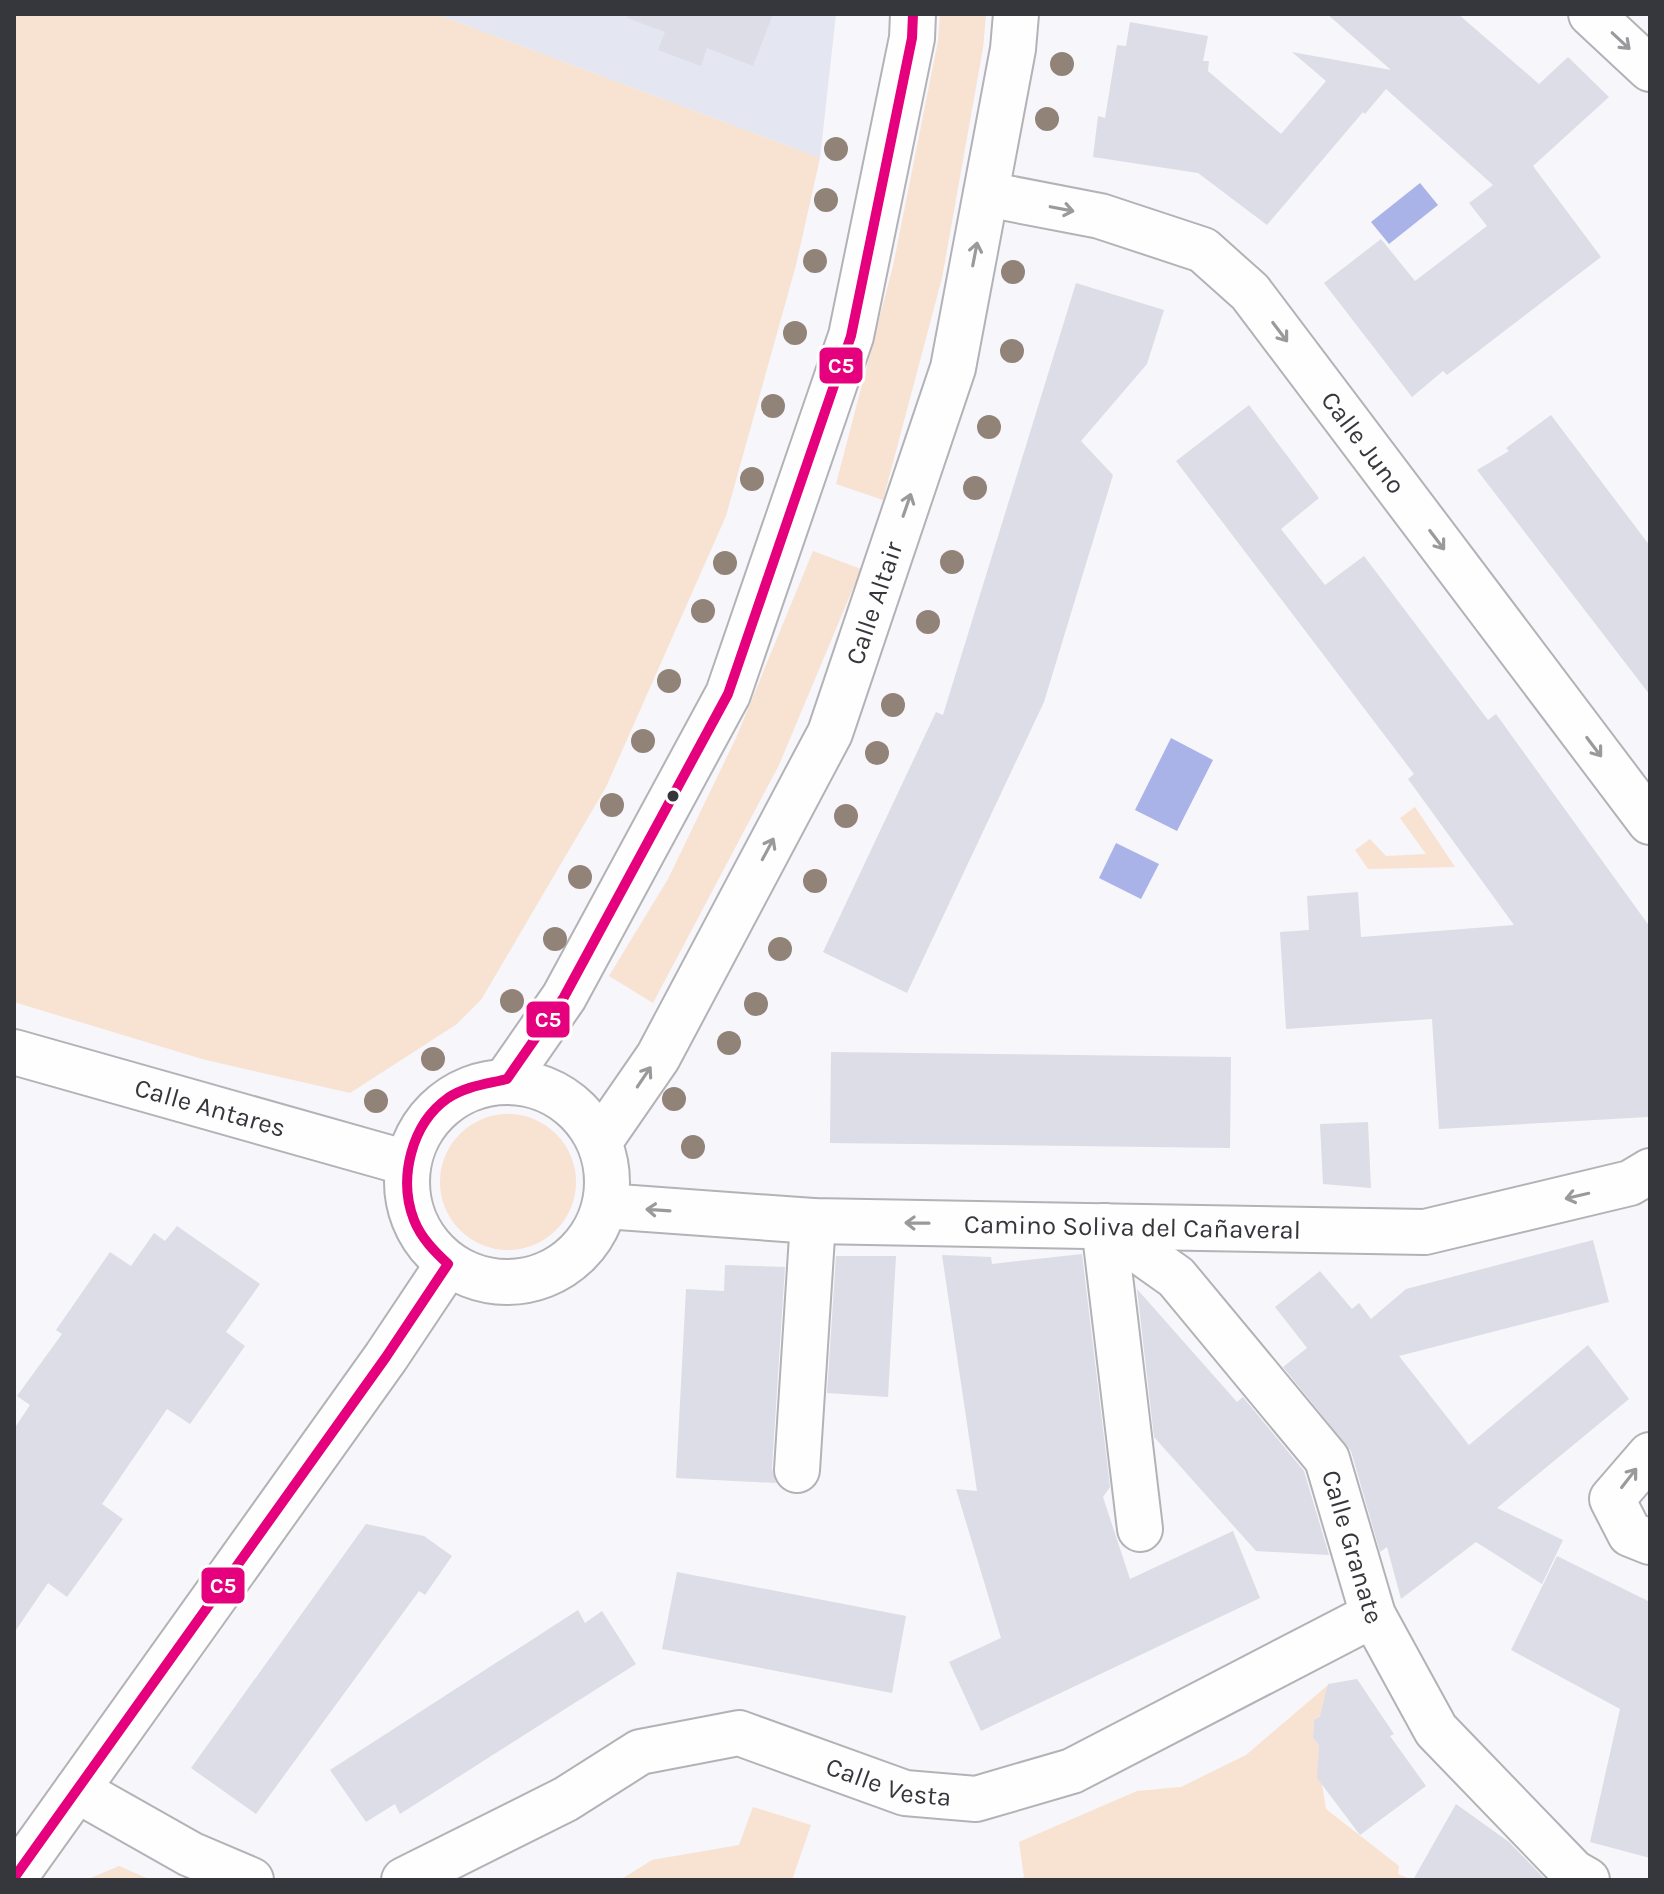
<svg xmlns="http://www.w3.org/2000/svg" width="1664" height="1894" viewBox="0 0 1664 1894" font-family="Karla,sans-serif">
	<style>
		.built { fill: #e4e7f1 }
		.green { fill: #f8e2d2 }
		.water { fill: #aab3e8 }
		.building { fill: #dcdde6 }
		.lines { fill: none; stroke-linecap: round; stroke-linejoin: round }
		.minor-casing { stroke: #b2b2b7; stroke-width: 48 }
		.minor { stroke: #fefefe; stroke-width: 44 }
		.bus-1-casing { stroke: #fff; stroke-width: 16 }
		.bus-1 { stroke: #e5007d; stroke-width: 10 }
		.tree { fill: #928378 }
		.oneway { stroke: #9a9a9d }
		.bus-dot { fill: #36373c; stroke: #fff; stroke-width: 3 }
		.labels { text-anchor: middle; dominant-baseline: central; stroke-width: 6; stroke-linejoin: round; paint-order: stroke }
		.street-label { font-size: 26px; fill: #36373c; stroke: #fff }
		.line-badge { stroke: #fff; stroke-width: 3 }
		.badge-label { font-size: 22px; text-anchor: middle; font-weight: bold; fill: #fff }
	</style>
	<rect width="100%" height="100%" fill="#f6f6fb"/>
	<!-- built -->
	<path class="built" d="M 436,14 L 836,14 L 820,158 Z"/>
	<!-- green -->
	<path class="green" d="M 14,14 L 436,14 L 820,158 L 796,265 L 726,516 L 606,787 L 481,1000 L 457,1024 L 350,1093 L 202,1059 L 14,1002 Z
		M 940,14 L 986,14 L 983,48 L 942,278 L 883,500 L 836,484 L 893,266 L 938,41 Z
		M 813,551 L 861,569 L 779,765 L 653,1003 L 609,976 L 668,879 L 736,738 Z
		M 1415,807 L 1455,867 L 1368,869 L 1355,850 L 1370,839 L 1386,856 L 1426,854 L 1400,818 Z
		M440 1182a68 68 0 1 1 136 0a68 68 0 1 1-136 0Z
		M 1328,1685 L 1323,1713 L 1314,1720 L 1313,1738 L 1319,1745 L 1318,1769 L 1325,1781 L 1322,1784 L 1326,1809 L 1399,1866 L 1398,1874 L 1412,1880 L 1018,1880 L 1024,1877 L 1019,1842 L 1137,1791 L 1181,1787 L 1246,1755 Z
		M 753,1807 L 811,1825 L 792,1880 L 620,1880 L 652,1860 L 739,1845 Z
		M 119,1866 L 151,1880 L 86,1880 Z"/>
	<!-- water -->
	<path class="water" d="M 1420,183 L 1438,205 L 1389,244 L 1371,222 Z
		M 1171,738 L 1213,760 L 1177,831 L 1135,810 Z
		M 1116,843 L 1159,864 L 1141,899 L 1099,878 Z"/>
	<!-- building -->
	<path class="building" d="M 628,14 L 773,14 L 753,66 L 707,48 L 701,66 L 658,50 L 665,32 L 627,18 Z
		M 1327,14 L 1458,14 L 1539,84 L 1568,57 L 1609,97 L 1533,166 L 1601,257 L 1447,375 L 1443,371 L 1412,397 L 1324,283 L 1381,239 L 1415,281 L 1487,226 L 1469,203 L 1493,185 L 1386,89 L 1365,114 L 1363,112 L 1267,225 L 1198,173 L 1093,157 L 1098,116 L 1105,118 L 1117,45 L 1126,46 L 1130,22 L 1208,36 L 1203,61 L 1209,61 L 1208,71 L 1281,134 L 1326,81 L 1292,52 L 1391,70 Z
		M 1076,283 L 1164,310 L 1147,364 L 1081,441 L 1113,475 L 1044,702 L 907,993 L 823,952 L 936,712 L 943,715 Z
		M 1249,405 L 1319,498 L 1281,529 L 1325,585 L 1364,556 L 1488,720 L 1496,714 L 1650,927 L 1648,1117 L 1439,1129 L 1432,1019 L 1286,1029 L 1280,932 L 1309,930 L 1307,896 L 1358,892 L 1361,937 L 1514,925 L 1408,779 L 1414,774 L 1176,461 Z
		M 1551,415 L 1650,546 L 1650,695 L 1477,470 L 1509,451 L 1506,448 Z
		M 831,1052 L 1231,1057 L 1230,1148 L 830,1143 Z
		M 1368,1122 L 1371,1188 L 1323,1184 L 1320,1124 Z
		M 177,1226 L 260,1284 L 226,1332 L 245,1346 L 190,1424 L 167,1409 L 102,1504 L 123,1519 L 67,1597 L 48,1583 L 14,1633 L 14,1429 L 30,1405 L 17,1396 L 62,1334 L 56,1330 L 110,1252 L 131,1266 L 154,1233 L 165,1241 Z
		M 1593,1240 L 1609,1302 L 1399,1356 L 1469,1445 L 1588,1345 L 1629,1399 L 1497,1508 L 1563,1540 L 1542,1584 L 1476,1542 L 1401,1599 L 1387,1547 L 1380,1552 L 1351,1451 L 1283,1367 L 1307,1348 L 1275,1307 L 1320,1271 L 1352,1309 L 1359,1303 L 1371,1319 L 1406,1289 Z
		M 1082,1254 L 1110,1487 L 1103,1497 L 1130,1579 L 1233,1531 L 1260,1598 L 981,1731 L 949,1662 L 1001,1638 L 956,1489 L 977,1491 L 942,1255 L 991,1257 L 992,1264 Z
		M 836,1256 L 896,1256 L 888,1397 L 827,1393 Z
		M 725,1265 L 785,1267 L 772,1468 L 776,1483 L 676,1478 L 686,1289 L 724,1291 Z
		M 1137,1289 L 1237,1402 L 1243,1397 L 1304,1471 L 1329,1555 L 1256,1551 L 1154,1437 Z
		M 366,1524 L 424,1536 L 452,1556 L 425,1595 L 419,1591 L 256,1814 L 191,1768 Z
		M 1557,1556 L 1650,1602 L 1650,1858 L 1590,1842 L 1620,1709 L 1511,1650 Z
		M 677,1572 L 906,1616 L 892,1693 L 662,1649 Z
		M 578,1610 L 585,1623 L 602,1611 L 636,1664 L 400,1814 L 395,1804 L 366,1822 L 330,1770 Z
		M 1357,1679 L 1394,1734 L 1390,1736 L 1426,1786 L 1360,1835 L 1317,1778 L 1319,1745 L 1313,1738 L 1314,1720 L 1320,1716 L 1328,1684 Z
		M 1456,1804 L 1509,1842 L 1546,1880 L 1413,1880 Z"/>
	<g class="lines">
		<!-- minor casing -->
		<g class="minor-casing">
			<g id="minor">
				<path d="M 1591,14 L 1650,69"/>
				<path id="s1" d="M 986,194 L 1100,216 L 1203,250 L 1250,292 L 1650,822"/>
				<path id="s2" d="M 14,1052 L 407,1163"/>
				<path d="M 507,1079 L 564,997 L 728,694 L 851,336 L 912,38 L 913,14"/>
				<circle cx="507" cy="1182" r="100"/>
				<path id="s3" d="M 600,1141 L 658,1057 L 830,733 L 953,368 L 1013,49 L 1016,14"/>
				<path id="s4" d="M 605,1206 L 813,1221 L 1425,1232 L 1630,1183 L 1650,1171"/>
				<path id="s5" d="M 1104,1226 L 1176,1277 L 1327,1459 L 1373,1615 L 1436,1730 L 1573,1872 L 1587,1880"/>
				<path d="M 1104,1226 L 1140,1529"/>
				<path d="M 1650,1455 L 1612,1499 L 1630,1534 L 1650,1542"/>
				<path d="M 797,1470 L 813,1221"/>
				<path d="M 77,1790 L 190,1854 L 251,1880"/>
				<path d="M 14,1878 L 386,1357 L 448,1264"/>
				<path id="s6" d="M 404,1880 L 566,1799 L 640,1752 L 739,1733 L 905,1793 L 976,1799 L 1072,1771 L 1373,1615"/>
			</g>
		</g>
		<!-- minor -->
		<use href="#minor" class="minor"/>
		<!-- bus-1 casing -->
		<g class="bus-1-casing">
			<path id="bus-1" d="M 14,1878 L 386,1357 L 448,1264 C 435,1252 421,1238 414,1220 C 398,1179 411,1124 448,1098 C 466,1086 487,1084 507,1079 L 564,997 L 728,694 L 851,336 L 912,38 L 913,14"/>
		</g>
		<!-- bus-1 -->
		<use href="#bus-1" class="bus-1"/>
	</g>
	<!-- trees -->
	<g class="tree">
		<circle cx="1062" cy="64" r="12"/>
		<circle cx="1047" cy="119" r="12"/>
		<circle cx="836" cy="149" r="12"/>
		<circle cx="826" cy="200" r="12"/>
		<circle cx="815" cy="261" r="12"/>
		<circle cx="1013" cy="272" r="12"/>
		<circle cx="795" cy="333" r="12"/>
		<circle cx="1012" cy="351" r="12"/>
		<circle cx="773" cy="406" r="12"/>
		<circle cx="989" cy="427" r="12"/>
		<circle cx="752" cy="479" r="12"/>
		<circle cx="975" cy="488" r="12"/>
		<circle cx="952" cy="562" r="12"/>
		<circle cx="725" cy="563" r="12"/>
		<circle cx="703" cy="611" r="12"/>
		<circle cx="928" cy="622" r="12"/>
		<circle cx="669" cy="681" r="12"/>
		<circle cx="893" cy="705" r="12"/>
		<circle cx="643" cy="741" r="12"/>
		<circle cx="877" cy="753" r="12"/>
		<circle cx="612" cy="805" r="12"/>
		<circle cx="846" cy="816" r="12"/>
		<circle cx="580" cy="877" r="12"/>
		<circle cx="815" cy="881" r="12"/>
		<circle cx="555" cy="939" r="12"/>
		<circle cx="780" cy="949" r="12"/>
		<circle cx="512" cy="1001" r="12"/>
		<circle cx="756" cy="1004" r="12"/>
		<circle cx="729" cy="1043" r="12"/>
		<circle cx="433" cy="1059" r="12"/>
		<circle cx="674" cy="1099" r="12"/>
		<circle cx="376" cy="1101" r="12"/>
		<circle cx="693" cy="1147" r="12"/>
	</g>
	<!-- one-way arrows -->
	<defs><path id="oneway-shaft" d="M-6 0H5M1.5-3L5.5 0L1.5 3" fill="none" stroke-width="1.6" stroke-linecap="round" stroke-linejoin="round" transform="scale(2)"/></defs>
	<g class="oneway">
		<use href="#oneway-shaft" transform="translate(1621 41) rotate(43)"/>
		<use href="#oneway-shaft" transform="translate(1062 209) rotate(11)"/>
		<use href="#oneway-shaft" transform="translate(975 254) rotate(-79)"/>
		<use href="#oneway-shaft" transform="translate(1280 332) rotate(53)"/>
		<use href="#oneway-shaft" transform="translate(907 505) rotate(-71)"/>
		<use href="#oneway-shaft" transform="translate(1437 540) rotate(53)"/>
		<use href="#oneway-shaft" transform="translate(1594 747) rotate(53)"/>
		<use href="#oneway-shaft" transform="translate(768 849) rotate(-62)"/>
		<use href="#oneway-shaft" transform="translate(644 1077) rotate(-56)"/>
		<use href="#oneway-shaft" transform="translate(1577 1196) rotate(167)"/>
		<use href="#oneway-shaft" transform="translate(658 1210) rotate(-176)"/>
		<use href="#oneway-shaft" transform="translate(917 1223) rotate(-179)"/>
		<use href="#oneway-shaft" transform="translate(1629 1478) rotate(-52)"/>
	</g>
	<!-- markers -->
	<circle class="bus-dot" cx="673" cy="796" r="7"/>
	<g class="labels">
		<!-- street labels -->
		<g class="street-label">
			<text stroke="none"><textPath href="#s1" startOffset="476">Calle Juno</textPath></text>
			<text stroke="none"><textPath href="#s3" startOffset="606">Calle Altair</textPath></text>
			<text stroke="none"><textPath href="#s2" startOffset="204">Calle Antares</textPath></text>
			<text stroke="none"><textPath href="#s4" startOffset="528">Camino Soliva del Cañaveral</textPath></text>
			<text stroke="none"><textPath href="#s5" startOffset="416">Calle Granate</textPath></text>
			<text stroke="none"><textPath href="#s6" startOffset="528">Calle Vesta</textPath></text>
		</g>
	</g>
	<g class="line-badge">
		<rect x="818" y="346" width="46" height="39" rx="8" fill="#e5007d"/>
		<rect x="525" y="1000" width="46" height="39" rx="8" fill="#e5007d"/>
		<rect x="200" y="1566" width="46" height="39" rx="8" fill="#e5007d"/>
	</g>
	<g class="badge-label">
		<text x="841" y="373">C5</text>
		<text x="548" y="1027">C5</text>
		<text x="223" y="1593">C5</text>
	</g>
	<!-- border -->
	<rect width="1664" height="1894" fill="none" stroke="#36373c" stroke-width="32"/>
</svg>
